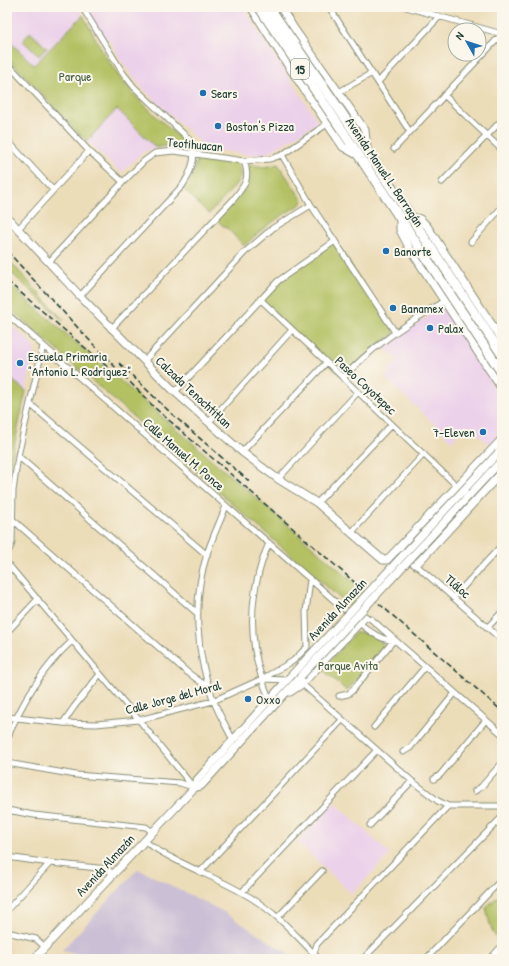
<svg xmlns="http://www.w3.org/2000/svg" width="509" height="966" viewBox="0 0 509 966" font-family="'Patrick Hand',sans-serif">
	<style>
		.built { fill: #ecd1ea }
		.industrial { fill: #cbbfd5 }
		.green { fill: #b4c163; stroke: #6a7f4c }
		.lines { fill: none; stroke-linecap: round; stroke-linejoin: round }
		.street-casing { stroke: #868d76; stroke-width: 7 }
		.secondary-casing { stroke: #868d76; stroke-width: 9 }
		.highway-casing { stroke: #868d76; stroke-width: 11 }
		.street { stroke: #fff; stroke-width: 5 }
		.secondary { stroke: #fff; stroke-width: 7 }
		.highway { stroke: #fff; stroke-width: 9 }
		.rail { stroke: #1f3d34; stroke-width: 1.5; stroke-dasharray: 6 3; stroke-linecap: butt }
		.secondary-bridge-casing { stroke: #868d76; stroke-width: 9; stroke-linecap: butt }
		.highway-bridge-casing { stroke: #868d76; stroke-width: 11; stroke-linecap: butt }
		.secondary-bridge { stroke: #fff; stroke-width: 7 }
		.highway-bridge { stroke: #fff; stroke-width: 9 }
		.poi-dot { fill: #1f6fb2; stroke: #fbf7ec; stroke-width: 1.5 }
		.labels { text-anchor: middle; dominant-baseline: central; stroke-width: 4; stroke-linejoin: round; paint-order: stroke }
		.shield { fill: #fbf7ec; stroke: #61756b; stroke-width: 1 }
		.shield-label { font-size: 12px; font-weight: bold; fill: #1f3d34 }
		.park-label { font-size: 13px; fill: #445e40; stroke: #fbf7ec }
		.poi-label { font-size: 13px; fill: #1f3d34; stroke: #fbf7ec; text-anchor: start }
		.street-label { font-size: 13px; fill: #1f3d34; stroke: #fbf7ec }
	</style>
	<rect width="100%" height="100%" fill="#fbf7ec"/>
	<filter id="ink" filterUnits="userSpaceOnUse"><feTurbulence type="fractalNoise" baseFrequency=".025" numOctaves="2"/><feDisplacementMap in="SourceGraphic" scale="8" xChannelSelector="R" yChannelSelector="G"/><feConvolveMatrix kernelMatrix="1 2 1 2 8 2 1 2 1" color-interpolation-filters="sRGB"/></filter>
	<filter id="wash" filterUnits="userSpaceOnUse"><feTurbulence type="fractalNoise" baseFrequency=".012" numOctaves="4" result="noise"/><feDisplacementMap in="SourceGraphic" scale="16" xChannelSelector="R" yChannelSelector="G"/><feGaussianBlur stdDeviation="0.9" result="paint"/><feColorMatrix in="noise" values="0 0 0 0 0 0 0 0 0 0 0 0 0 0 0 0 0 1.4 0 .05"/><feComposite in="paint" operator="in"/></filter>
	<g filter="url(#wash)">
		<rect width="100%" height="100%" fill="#ecddb9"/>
		<!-- built -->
		<path class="built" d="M 7,7 L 77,7 L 83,15 L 34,65 L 7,39 Z
			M 83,7 L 243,7 L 317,120 L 316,124 L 268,153 L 249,155 L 206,148 L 144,90 L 123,64 L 109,39 L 105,41 Z
			M 117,109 L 156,148 L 143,152 L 121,173 L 87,141 Z
			M 442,307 L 502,398 L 502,430 L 490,445 L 467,424 L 452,441 L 384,377 L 398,360 L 382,346 Z
			M 7,322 L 28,340 L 35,350 L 26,391 L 7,376 Z
			M 334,802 L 390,854 L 352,894 L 297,842 Z"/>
		<!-- industrial -->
		<path class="industrial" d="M 138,869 L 222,911 L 289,954 L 288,959 L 99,959 L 62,950 Z"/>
		<!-- green -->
		<path class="green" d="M 83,15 C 95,37 106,60 122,80 C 140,103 162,121 183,141 C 177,146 164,145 156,148 L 117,109 L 87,141 L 79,134 L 7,57 L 9,41 L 34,65 Z
			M 30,32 L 47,48 L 39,56 L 23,41 Z
			M 197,157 L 237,163 C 239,167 241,172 240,176 C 238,185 216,206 209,214 L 183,189 C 192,180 196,170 197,157 Z
			M 278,164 L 303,201 L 301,204 C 280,216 261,229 244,246 L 229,230 L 216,220 L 244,190 L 247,168 L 252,165 L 265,167 Z
			M 335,241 L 395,332 L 343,378 L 260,299 L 269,289 Z
			M 7,258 L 64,321 L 7,269 Z
			M 7,283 L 364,591 L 350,607 L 7,306 Z
			M 7,376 L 26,391 L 7,479 Z
			M 360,632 C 368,634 381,638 384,646 L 347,691 L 322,669 L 355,633 Z
			M 501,894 L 501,944 C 491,933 489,921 486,907 Z"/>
	</g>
	<g filter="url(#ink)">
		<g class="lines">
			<!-- street casing -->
			<g class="street-casing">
				<path id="street" d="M 329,7 L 410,132
					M 406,7 L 502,34
					M 7,63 L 89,151 L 123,182
					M 378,82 L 439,17
					M 339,92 L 372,73
					M 444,95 L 502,150
					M 7,140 L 53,190
					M 394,149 L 502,34
					M 282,155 L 311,205 L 395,332
					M 442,182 L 502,120
					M 18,229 L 89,151
					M 471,242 L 502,207
					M 49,262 L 123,182 L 144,161 L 155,153 L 174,151 L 244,161 L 270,159 L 282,155 L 327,124
					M 80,296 L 183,185 C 191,172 199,153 189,139 L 134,87 L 123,73 L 82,7
					M 260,299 L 457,486
					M 7,314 L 351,615
					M 111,329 L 233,200 C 244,186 251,179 244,161
					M 144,361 L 245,252 L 273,228 L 311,205
					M 343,378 C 374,344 406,325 444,301
					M 175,392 L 278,281 L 335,241
					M 30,404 L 207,555
					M 209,422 L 292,330
					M 242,452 L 326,363
					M 18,456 L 197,613
					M 278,479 L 358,392
					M 317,503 L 391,425
					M 226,506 C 220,522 212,538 207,554 C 192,600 196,654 213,699 C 218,713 226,726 233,740
					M 13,520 L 187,672 L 209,688
					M 352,532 L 424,454
					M 269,543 C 250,588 247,633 262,679 C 264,686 267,693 270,700
					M 7,553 L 11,546 L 12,542 L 13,491 L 18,456 L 43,346
					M 7,563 L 139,720 L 194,788
					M 416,565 L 502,640
					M 453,598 L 502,545
					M 348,611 L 371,619 L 502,734
					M 358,622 C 368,630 381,641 394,640
					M 487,628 L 502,612
					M 7,632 L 38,599
					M 264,679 L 287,680
					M 300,682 L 412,781 L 438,801 L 448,806 L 502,806
					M 339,696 L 348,694 L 352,691 L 394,640
					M 7,717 L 63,723 L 96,724 L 139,720 L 213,701 L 262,679 L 293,661 L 307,647 L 306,612 L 310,579
					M 63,723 L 74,707 L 100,674
					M 374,727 L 425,667
					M 7,739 C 22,702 42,668 72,641
					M 403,752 L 410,748 L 455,693
					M 7,763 L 76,775 L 180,783 L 193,787
					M 434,779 L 440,775 L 486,720
					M 475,791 L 481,787 L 502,763
					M 7,810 L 34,815 L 146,827 L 153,832
					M 370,825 L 412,781
					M 145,841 C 154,849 164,854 176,860 C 197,871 220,880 241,892 C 272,908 295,934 319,959
					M 7,857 L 50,863 L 107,869 L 113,874
					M 200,872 L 342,720
					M 242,892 L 377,750
					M 7,910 L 50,863
					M 278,917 L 322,871
					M 7,932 L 36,939 L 45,947
					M 312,959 L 317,944 L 448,806
					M 363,959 L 502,817
					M 426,959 L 502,879
					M 490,959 L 499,949"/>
			</g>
			<!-- secondary casing -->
			<g class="secondary-casing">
				<path id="secondary" d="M 251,7 L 287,64 L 343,147 L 359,156
					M 280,7 L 293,27 L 365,130 L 367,150
					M 7,217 L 80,296 L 175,392 L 242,452 L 278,479 L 317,503 L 383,560 L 387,560 L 502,439
					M 411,217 L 420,219 L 427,226 L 502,340
					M 400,218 L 400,230 L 410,249 L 502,389
					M 400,550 L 416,565 L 502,472
					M 290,692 L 302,684 L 365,617
					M 194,788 L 201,786 L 301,676
					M 34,959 L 194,788 L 196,781 L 289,678"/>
			</g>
			<!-- highway casing -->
			<g class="highway-casing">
				<path id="highway" d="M 350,125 L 502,355
					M 342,130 L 421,250"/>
			</g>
			<!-- street -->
			<use href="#street" class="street"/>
			<!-- secondary -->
			<use href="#secondary" class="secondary"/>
			<!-- highway -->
			<use href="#highway" class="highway"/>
			<!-- rail -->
			<path class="rail" d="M 7,251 L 92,343 L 155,408 L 502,711
				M 7,281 L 110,369
				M 119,363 L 173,415 L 250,482"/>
			<!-- secondary-bridge casing -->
			<g class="secondary-bridge-casing">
				<path id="secondary-bridge" d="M 301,676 L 502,460
					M 289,678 L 498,453"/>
			</g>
			<!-- highway-bridge casing -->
			<g class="highway-bridge-casing">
				<path id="highway-bridge" d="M 259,7 L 342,130
					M 269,7 L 350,125
					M 421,250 L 502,373"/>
			</g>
			<!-- secondary-bridge -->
			<use href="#secondary-bridge" class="secondary-bridge"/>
			<!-- highway-bridge -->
			<use href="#highway-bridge" class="highway-bridge"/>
		</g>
	</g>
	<!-- markers -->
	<g class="poi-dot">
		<circle cx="203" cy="93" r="4"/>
		<circle cx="218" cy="126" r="4"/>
		<circle cx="386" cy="251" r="4"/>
		<circle cx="393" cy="308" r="4"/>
		<circle cx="430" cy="328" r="4"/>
		<circle cx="20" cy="363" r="4"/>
		<circle cx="483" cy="432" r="4"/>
		<circle cx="248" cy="699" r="4"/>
	</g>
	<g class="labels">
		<!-- shield labels -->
		<rect class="shield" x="291" y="59" width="18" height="20" rx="3"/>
		<g class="shield-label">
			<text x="300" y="69">15</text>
		</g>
		<!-- park labels -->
		<g class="park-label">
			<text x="75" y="76">Parque</text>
			<text x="348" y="665">Parque Avita</text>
		</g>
		<!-- poi labels -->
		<g class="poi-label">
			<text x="211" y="93">Sears</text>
			<text x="226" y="126">Boston's Pizza</text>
			<text x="394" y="251">Banorte</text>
			<text x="401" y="308">Banamex</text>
			<text x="438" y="328">Palax</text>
			<text x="28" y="356">Escuela Primaria<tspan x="28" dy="15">"Antonio L. Rodriguez"</tspan></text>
			<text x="475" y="432" text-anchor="end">7-Eleven</text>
			<text x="256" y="699">Oxxo</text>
		</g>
		<!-- street labels -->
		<g class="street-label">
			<text transform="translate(195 144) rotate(5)">Teotihuacan</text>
			<text transform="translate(385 172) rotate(56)">Avenida Manuel L. Barragán</text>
			<text transform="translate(366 385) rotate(43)">Paseo Coyotepec</text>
			<text transform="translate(194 392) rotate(43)">Calzada Tenochtitlan</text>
			<text transform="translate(184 454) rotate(41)">Calle Manuel M. Ponce</text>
			<text transform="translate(458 586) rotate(41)">Tláloc</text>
			<text transform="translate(337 609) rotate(-47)">Avenida Almazán</text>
			<text transform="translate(173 697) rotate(-15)">Calle Jorge del Moral</text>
			<text transform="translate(105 865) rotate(-47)">Avenida Almazán</text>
		</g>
	</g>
	<!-- margin -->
	<rect width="509" height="966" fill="none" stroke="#fbf7ec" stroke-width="24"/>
	<!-- north arrow -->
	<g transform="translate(467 42) rotate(309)"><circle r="19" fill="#fbf7ec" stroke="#a3ada2"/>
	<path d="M0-3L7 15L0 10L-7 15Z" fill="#1f6fb2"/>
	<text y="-6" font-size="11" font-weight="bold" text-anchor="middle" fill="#1f3d34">N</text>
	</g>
</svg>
